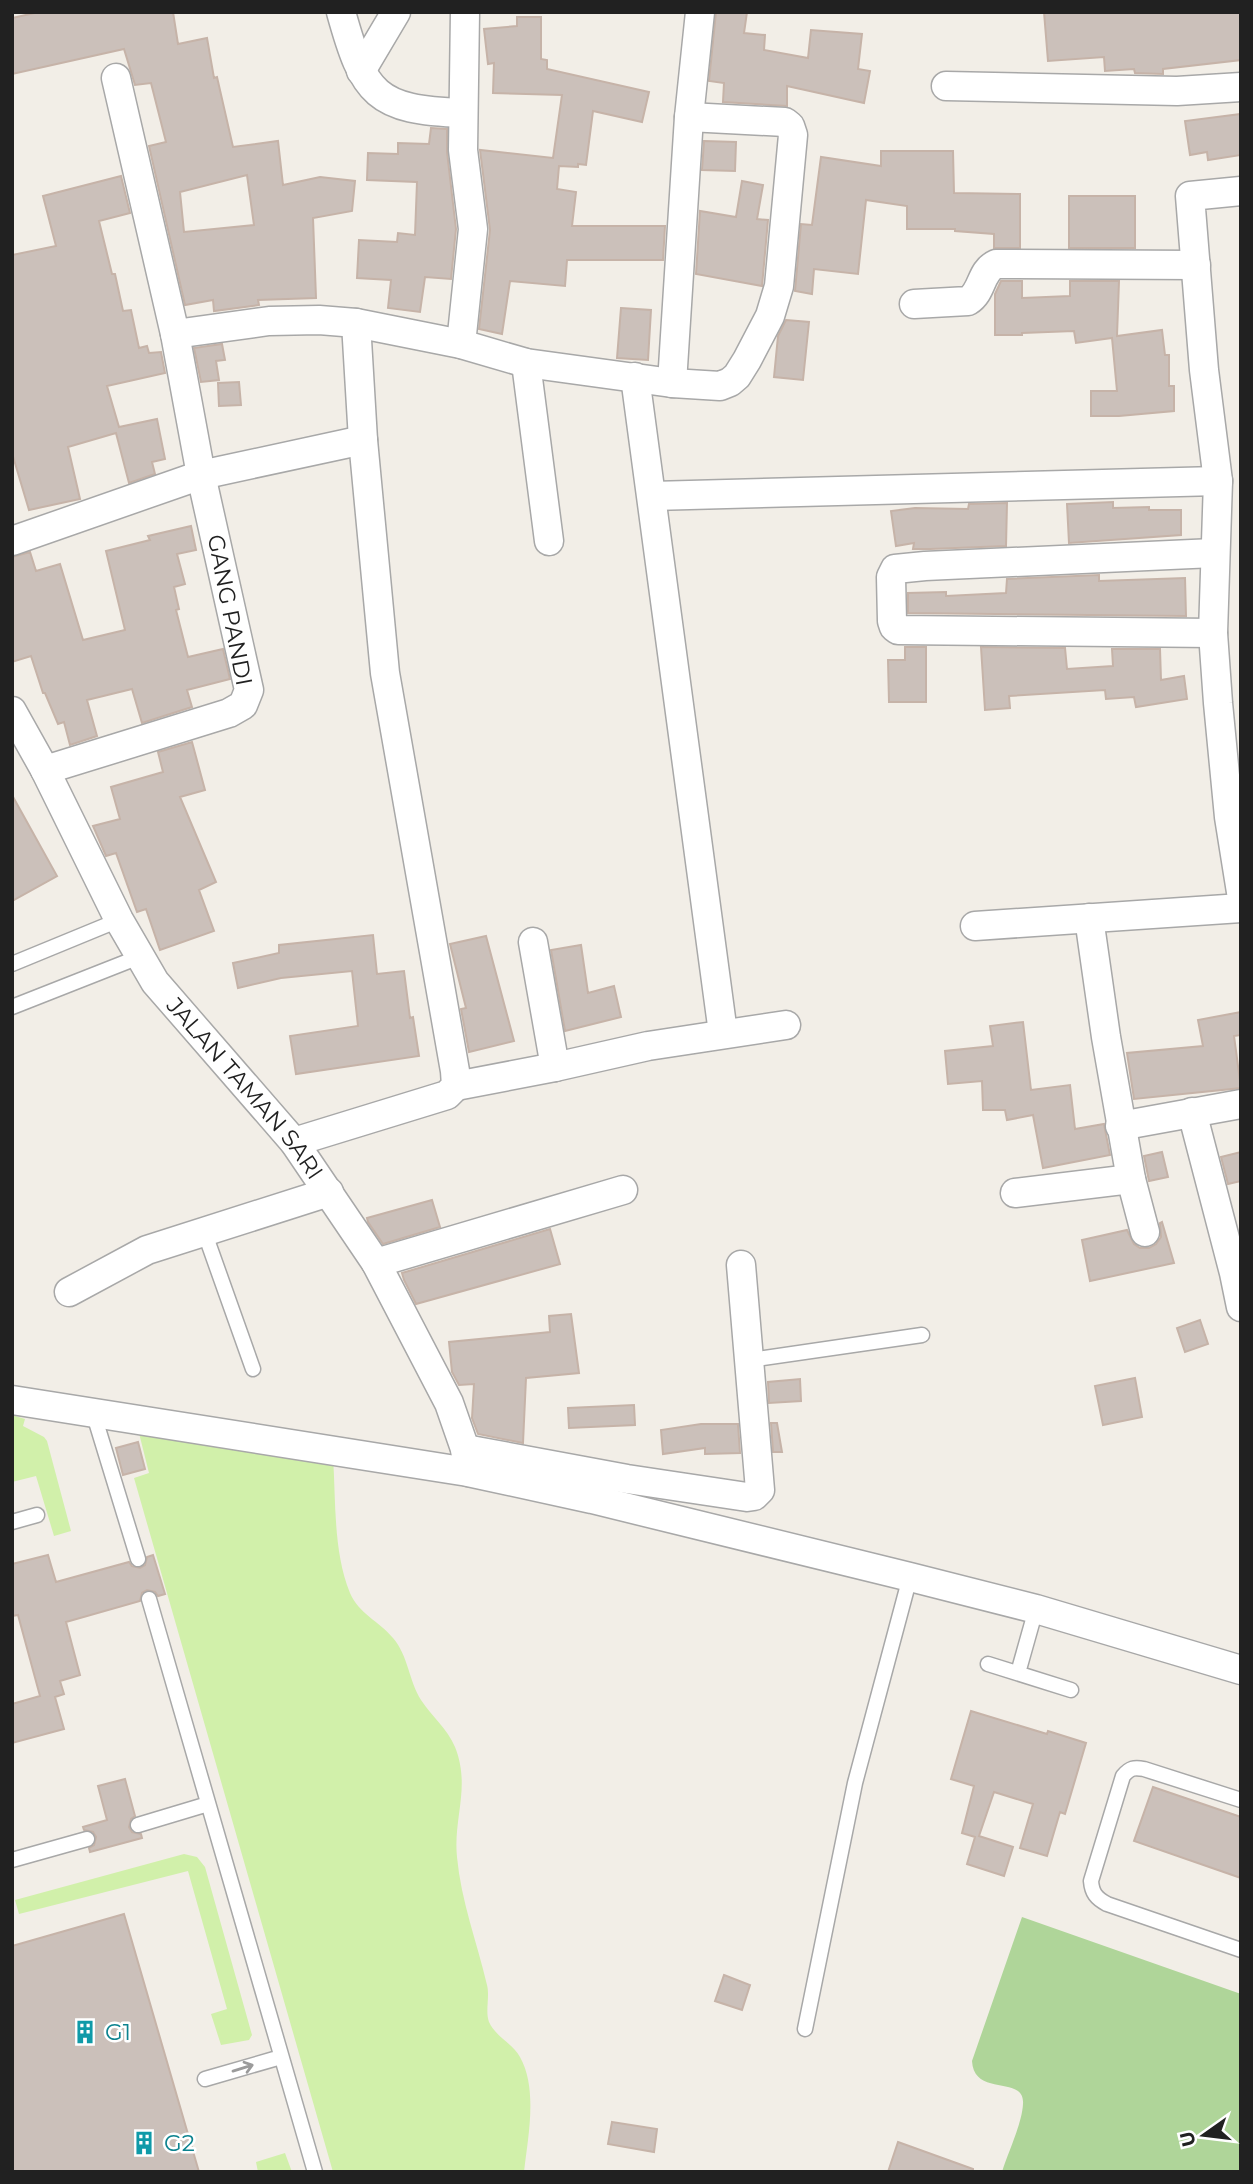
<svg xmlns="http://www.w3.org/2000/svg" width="1253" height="2184" viewBox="0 0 1253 2184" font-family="Montserrat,sans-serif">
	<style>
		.grass { fill: #d1f0aa }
		.forest { fill: #afd599 }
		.building { fill: #cbc0ba; stroke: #c6b3a8; stroke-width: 2; fill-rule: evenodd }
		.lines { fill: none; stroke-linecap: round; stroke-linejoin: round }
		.lane-casing { stroke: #a8a8a8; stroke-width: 17 }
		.street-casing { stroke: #a8a8a8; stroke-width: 31 }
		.lane { stroke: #fff; stroke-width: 14 }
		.street { stroke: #fff; stroke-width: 28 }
		.oneway { stroke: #9b9b9b }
		.labels { text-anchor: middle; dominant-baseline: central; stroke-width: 5; stroke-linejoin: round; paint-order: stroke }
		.street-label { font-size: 23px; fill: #212121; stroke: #fff }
		.culture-label { font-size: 23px; fill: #0d838f; stroke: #fff; text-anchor: start }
	</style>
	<rect width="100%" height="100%" fill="#f2eee7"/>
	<!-- grass -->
	<path class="grass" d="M 12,1415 L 25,1419 L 23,1426 L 44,1437 L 47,1441 L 71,1531 L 54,1536 L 36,1476 L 12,1482 Z
		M 139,1433 L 333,1457 C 336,1501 333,1551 350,1593 C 359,1614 379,1621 393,1638 C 408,1655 409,1681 421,1700 C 432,1717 447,1728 455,1747 C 471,1787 453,1818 457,1857 C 461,1901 477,1942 487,1985 C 490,1997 485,2011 489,2022 C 496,2037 512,2043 520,2057 C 538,2089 528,2137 524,2172 L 333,2172 L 134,1478 L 149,1473 Z
		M 184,1854 L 197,1857 L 205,1867 L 252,2035 L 249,2040 L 221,2045 L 211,2014 L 227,2009 L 188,1871 L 19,1914 L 15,1900 Z
		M 285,2153 L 292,2172 L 258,2172 L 256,2162 Z"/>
	<!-- forest -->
	<path class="forest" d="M 1022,1917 L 1241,1994 L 1241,2172 L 1002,2172 C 1008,2152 1022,2124 1023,2104 C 1025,2074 974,2098 972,2061 Z"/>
	<!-- building -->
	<path class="building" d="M 39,12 L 173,12 L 178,44 L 207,38 L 214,78 L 217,77 L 233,147 L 278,141 L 283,185 L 320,177 L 355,181 L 352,211 L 313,218 L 316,298 L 258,300 L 259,305 L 214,311 L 213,300 L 185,305 L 149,146 L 166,142 L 151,83 L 135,85 L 124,49 L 12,74 L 12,18 ZM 247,175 L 254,225 L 184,232 L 180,192 Z
		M 716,12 L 747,12 L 744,33 L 765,35 L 764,50 L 808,58 L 811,30 L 862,34 L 858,69 L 870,71 L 864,103 L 787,86 L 787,106 L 723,102 L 724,83 L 709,81 Z
		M 1044,12 L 1241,12 L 1241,60 L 1163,69 L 1163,74 L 1135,73 L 1134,69 L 1105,71 L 1104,57 L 1048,61 Z
		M 517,17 L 541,17 L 541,59 L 547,60 L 547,69 L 649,92 L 642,122 L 593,111 L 586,165 L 578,164 L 578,167 L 559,166 L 557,189 L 576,192 L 572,226 L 665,226 L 663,260 L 567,260 L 565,286 L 510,281 L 502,334 L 479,329 L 490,230 L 480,150 L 553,158 L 562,95 L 493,93 L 494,63 L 488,64 L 484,29 L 517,26 Z
		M 1241,114 L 1241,155 L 1208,160 L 1207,152 L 1190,155 L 1185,121 Z
		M 431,128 L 447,129 L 447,152 L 456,229 L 451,279 L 425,277 L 420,312 L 388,308 L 391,280 L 357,278 L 359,240 L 397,242 L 398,233 L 415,235 L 417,182 L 367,180 L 368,153 L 398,154 L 398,143 L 429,144 Z
		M 704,141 L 736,142 L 735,171 L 702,170 Z
		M 881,151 L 953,151 L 954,193 L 1020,194 L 1020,248 L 994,248 L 994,234 L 955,231 L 955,229 L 907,229 L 907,206 L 866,200 L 858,274 L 814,269 L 812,294 L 795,291 L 801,224 L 812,225 L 821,157 L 881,166 Z
		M 121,176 L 130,213 L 99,221 L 112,274 L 115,274 L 123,311 L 131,310 L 139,348 L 147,346 L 149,353 L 161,352 L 165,373 L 107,386 L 119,427 L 157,419 L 165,459 L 152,462 L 155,474 L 129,483 L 116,433 L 68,447 L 80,499 L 29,510 L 12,453 L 12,255 L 56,246 L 43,196 Z
		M 742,181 L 763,185 L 757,219 L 768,220 L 762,286 L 696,274 L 700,211 L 736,217 Z
		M 1069,196 L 1135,196 L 1135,248 L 1069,248 Z
		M 1001,281 L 1022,281 L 1022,298 L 1070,296 L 1070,281 L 1119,281 L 1117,336 L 1162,330 L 1165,355 L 1169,355 L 1169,386 L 1174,386 L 1174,411 L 1119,416 L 1091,416 L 1091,391 L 1117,391 L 1112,338 L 1076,343 L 1074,331 L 1022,333 L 1022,335 L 995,335 L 995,294 Z
		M 621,308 L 651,310 L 648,360 L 617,358 Z
		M 786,320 L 809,322 L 803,380 L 774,377 L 778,336 Z
		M 222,344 L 225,360 L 216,361 L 219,380 L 201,382 L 194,348 Z
		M 239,382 L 241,405 L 219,406 L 218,383 Z
		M 1113,502 L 1113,508 L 1149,507 L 1149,510 L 1181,510 L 1181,535 L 1069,543 L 1067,504 Z
		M 1007,503 L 1006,546 L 930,549 L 913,549 L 914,543 L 896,546 L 891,511 L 915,508 L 968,509 L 969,504 Z
		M 191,526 L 196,550 L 177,554 L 185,584 L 174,587 L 179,609 L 176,610 L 188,657 L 223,649 L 230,679 L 187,690 L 192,707 L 142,723 L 132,689 L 87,700 L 97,736 L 70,745 L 64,722 L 58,724 L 45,693 L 43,693 L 31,656 L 12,662 L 12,557 L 30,552 L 36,571 L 60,564 L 83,640 L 125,630 L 106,551 L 150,540 L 148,536 Z
		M 1099,575 L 1099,581 L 1185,578 L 1186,616 L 908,613 L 908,593 L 946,592 L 946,596 L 1006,593 L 1007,579 Z
		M 905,647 L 926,647 L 926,702 L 889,702 L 888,660 L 905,660 Z
		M 981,647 L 1065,648 L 1067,669 L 1113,666 L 1112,649 L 1160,649 L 1161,680 L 1184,676 L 1187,699 L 1136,707 L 1134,697 L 1106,699 L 1105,690 L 1009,696 L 1010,708 L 985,710 Z
		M 192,742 L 205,790 L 180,797 L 216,882 L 199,890 L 214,931 L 160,950 L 146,909 L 137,912 L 116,853 L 106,856 L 93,826 L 120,819 L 111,787 L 163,772 L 158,752 Z
		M 12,795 L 57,876 L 12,901 Z
		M 373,935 L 377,974 L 404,971 L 410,1018 L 413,1017 L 419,1056 L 296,1074 L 290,1036 L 358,1026 L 352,971 L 281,978 L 238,988 L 233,963 L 279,953 L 279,945 Z
		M 486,936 L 514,1041 L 469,1052 L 461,1009 L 466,1008 L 450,944 Z
		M 581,945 L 588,993 L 614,986 L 621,1017 L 565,1031 L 551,950 Z
		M 1241,1012 L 1241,1035 L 1234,1036 L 1241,1088 L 1134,1099 L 1127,1053 L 1203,1046 L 1198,1020 Z
		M 1023,1022 L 1031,1090 L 1070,1085 L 1075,1129 L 1104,1124 L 1110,1155 L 1043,1168 L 1033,1115 L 1007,1120 L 1005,1110 L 983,1110 L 982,1081 L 948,1084 L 945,1051 L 993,1046 L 990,1026 Z
		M 1162,1152 L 1168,1177 L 1149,1181 L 1144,1156 Z
		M 1241,1152 L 1241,1181 L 1228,1184 L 1221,1157 Z
		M 432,1200 L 440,1227 L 383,1244 L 368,1222 L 367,1218 Z
		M 1162,1222 L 1174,1263 L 1090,1281 L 1082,1240 L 1127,1230 L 1134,1244 L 1140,1248 L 1149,1248 L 1156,1244 L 1161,1237 L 1160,1223 Z
		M 550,1229 L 560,1264 L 416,1304 L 404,1280 L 402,1273 Z
		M 571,1314 L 579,1373 L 526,1378 L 523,1443 L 478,1434 L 472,1418 L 474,1384 L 459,1385 L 452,1372 L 449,1342 L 550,1332 L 549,1316 Z
		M 1200,1320 L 1208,1344 L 1185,1352 L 1177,1328 Z
		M 1135,1378 L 1142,1417 L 1103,1425 L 1095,1386 Z
		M 800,1379 L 801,1401 L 769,1403 L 768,1382 Z
		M 634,1405 L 635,1425 L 569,1428 L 568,1408 Z
		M 771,1423 L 777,1423 L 782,1452 L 773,1452 Z
		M 701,1424 L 738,1424 L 740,1453 L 705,1454 L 705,1448 L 663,1454 L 661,1430 Z
		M 138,1442 L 145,1469 L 123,1475 L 116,1448 Z
		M 48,1555 L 56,1582 L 129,1562 L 132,1566 L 140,1568 L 145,1565 L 147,1557 L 153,1555 L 165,1594 L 158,1596 L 155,1592 L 147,1590 L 142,1593 L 140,1601 L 66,1622 L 80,1675 L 60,1681 L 64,1694 L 55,1697 L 64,1729 L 12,1743 L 12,1704 L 40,1696 L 18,1615 L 12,1616 L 12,1564 Z
		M 971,1711 L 1047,1734 L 1048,1731 L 1086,1743 L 1065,1814 L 1060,1812 L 1047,1856 L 1020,1848 L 1033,1804 L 994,1792 L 979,1836 L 1013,1847 L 1004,1876 L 967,1864 L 975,1837 L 962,1833 L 974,1786 L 951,1779 Z
		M 125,1779 L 135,1816 L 131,1819 L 129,1827 L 132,1832 L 141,1834 L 142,1838 L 90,1852 L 89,1848 L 94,1845 L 96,1837 L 93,1832 L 84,1830 L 83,1827 L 107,1820 L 98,1786 Z
		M 1153,1787 L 1241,1817 L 1241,1878 L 1134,1841 Z
		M 124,1914 L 199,2172 L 12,2172 L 12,1946 Z
		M 724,1975 L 750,1985 L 742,2010 L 715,2001 Z
		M 612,2122 L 657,2129 L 654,2152 L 608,2144 Z
		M 898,2142 L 973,2169 L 973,2172 L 888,2172 Z"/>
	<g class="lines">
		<!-- lane casing -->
		<g class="lane-casing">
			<path id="lane" d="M 12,964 L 119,920
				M 12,1007 L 139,957
				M 204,1231 L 253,1369
				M 750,1360 L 922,1335
				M 93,1412 L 138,1559
				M 12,1522 L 37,1515
				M 149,1599 L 315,2172
				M 988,1664 L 1071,1690
				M 1018,1673 L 1036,1609
				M 1241,1800 L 1144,1769 C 1134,1767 1130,1768 1123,1776 L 1091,1881 C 1092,1893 1096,1898 1107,1904 L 1241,1950
				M 138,1825 L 208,1804
				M 12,1860 L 87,1839
				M 805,2029 L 855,1783 L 910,1577
				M 205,2079 L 281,2057"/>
		</g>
		<!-- street casing -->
		<g class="street-casing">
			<g id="street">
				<path d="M 341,12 C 364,95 376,110 463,113"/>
				<path d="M 361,71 L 396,12"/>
				<path d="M 946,86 L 1177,91 L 1241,87"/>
				<path d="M 1241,191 L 1190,196 L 1204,370 L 1218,481 L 1213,633 L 1218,703 L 1229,817 L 1241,892"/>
				<path d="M 914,304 L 968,301 C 983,292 980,271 996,264 L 1196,265"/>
				<path d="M 175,334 L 269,321 L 319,320 L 356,323 L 461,344 L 526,363 L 672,383 L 720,386 L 730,382 L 737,376 L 747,360 L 770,316 L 779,286 L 793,135 L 790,126 L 785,122 L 689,117"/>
				<path d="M 461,344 L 473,229 L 463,150 L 465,12"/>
				<path d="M 526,363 L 549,541"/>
				<path d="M 635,377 L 723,1033"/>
				<path d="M 672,383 L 689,117 L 700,12"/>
				<path d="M 652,496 L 1218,481"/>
				<path d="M 12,541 L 201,475 L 363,440"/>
				<path d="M 1213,633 L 898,630 L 894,627 L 892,621 L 891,577 L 895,569 L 925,566 L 1214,553"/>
				<path id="s1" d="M 12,711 L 45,770 L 119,920 L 155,982 L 294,1142 L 376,1263 L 449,1403 L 465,1449 L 468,1472"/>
				<path d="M 45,770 L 229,713 L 243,705 L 249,690 L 201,475 L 175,334 L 116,78"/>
				<path d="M 1089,918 L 1106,1037 L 1131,1179"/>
				<path d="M 975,926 L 1241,908"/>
				<path d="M 533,942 L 555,1067"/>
				<path d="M 456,1086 L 555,1067 L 648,1046 L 786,1025"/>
				<path d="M 1192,1112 L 1234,1273 L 1241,1307"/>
				<path d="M 1120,1126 L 1241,1104"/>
				<path d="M 294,1142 L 447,1095 L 456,1086 L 455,1071 L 385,673 L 363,440 L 356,323"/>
				<path d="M 1015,1193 L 1131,1179 L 1145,1232"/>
				<path d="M 376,1263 L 623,1190"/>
				<path d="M 69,1292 L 147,1250 L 329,1192"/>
				<path d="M 12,1400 L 468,1472 L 592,1499 L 910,1577 L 1036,1609 L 1241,1670"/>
				<path d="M 465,1449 L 627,1479 L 747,1497 L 754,1496 L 760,1490 L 741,1265"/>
			</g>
		</g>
		<!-- lane -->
		<use href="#lane" class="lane"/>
		<!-- street -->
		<use href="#street" class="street"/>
	</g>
	<!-- one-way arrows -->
	<defs><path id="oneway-shaft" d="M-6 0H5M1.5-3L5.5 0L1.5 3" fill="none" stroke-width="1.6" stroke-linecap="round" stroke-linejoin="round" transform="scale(1.75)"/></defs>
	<use class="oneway" href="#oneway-shaft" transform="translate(243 2068) rotate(-17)"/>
	<!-- icons -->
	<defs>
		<g id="building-bare" transform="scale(1.89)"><path d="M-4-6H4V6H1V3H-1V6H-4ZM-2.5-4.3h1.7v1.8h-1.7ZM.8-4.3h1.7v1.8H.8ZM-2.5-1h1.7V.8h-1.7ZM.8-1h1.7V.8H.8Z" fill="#0f9aa8" stroke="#fff" stroke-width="2.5" paint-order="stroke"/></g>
	</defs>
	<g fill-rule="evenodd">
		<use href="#building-bare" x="85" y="2032"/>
		<use href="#building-bare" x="144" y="2143"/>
	</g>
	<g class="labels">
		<!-- street labels -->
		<g class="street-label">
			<text transform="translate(230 610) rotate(79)">GANG PANDI</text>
			<text stroke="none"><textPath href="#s1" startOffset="446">JALAN TAMAN SARI</textPath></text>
		</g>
		<!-- culture labels -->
		<g class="culture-label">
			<text x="105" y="2032">G1</text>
			<text x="164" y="2143">G2</text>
		</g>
	</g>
	<!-- border -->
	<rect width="1253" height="2184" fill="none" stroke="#212121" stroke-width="28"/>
	<!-- north arrow -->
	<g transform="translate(1204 2135) rotate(256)" stroke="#ffffff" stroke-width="5" paint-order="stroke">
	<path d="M0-5L12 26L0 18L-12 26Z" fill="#212121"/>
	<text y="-10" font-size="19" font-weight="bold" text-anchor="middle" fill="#212121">U</text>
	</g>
</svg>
